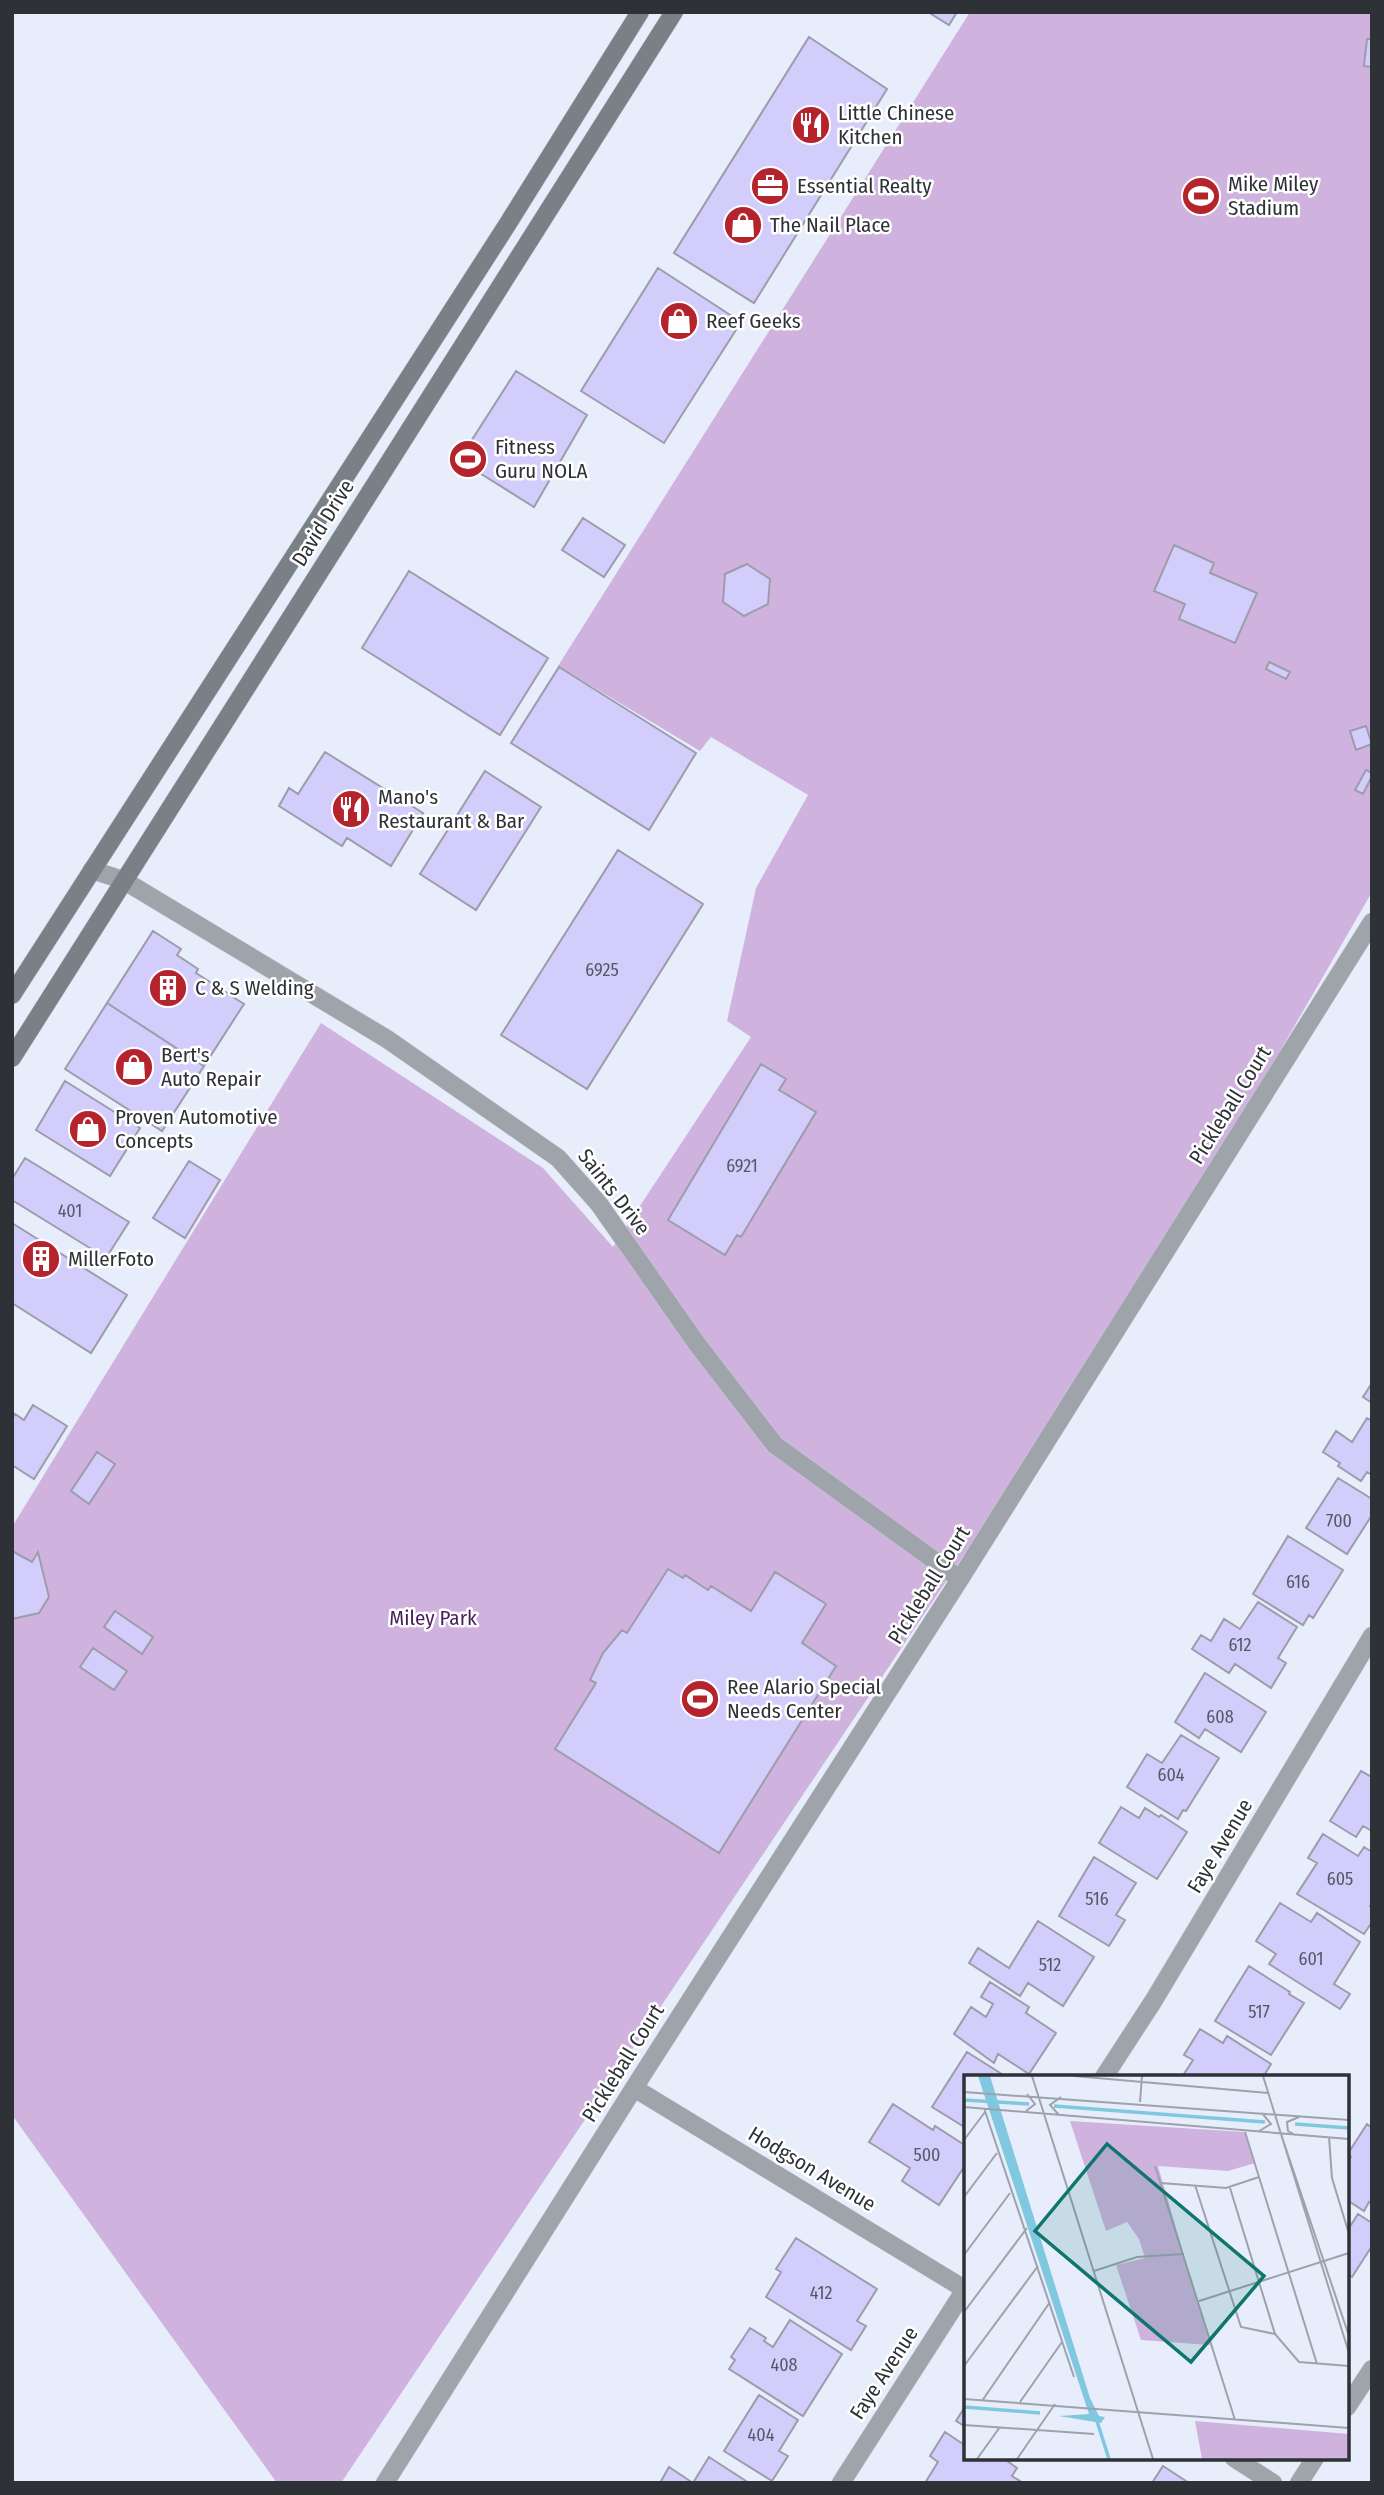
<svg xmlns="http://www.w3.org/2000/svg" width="1384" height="2495" viewBox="0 0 1384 2495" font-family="'Fira Sans Condensed',sans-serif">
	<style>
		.green { fill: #cfb3de }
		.building { fill: #d2cdfa; stroke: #9d9caa; stroke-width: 2 }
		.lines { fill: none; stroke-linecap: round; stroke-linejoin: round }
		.street-casing { stroke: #c6cbd8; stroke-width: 19 }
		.secondary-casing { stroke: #c6cbd8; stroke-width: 19 }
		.street { stroke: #9ea4a9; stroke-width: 18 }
		.secondary { stroke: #798187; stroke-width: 18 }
		.labels { text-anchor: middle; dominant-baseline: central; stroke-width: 5; stroke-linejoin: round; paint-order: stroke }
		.number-label { font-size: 18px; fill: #575867 }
		.poi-label { font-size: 21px; fill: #2e3136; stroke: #fff; text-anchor: start }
		.street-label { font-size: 21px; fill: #2e3136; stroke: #fff }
		.park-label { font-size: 21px; fill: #481f5b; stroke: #fff }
		.inset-river { fill: none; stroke: #80c8df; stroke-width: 3.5 }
		.inset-road { fill: none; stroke: #9da2ac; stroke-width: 2 }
		.view { fill: #0f766e; fill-opacity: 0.15; stroke: #0f766e; stroke-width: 3.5 }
		.inset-edge { fill: none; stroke: #2e3136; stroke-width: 3.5 }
	</style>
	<rect width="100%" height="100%" fill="#e7edfb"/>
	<!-- green -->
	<path class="green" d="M 970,12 L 1372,12 L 1372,892 L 1141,1291 L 341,2483 L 277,2483 L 12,2115 L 12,1527 L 321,1023 L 543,1168 L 613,1247 L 751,1037 L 727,1021 L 756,888 L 808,795 L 711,737 L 700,751 L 558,666 Z"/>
	<!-- building -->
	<path class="building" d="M 928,12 L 957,12 L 949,25 Z
		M 809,37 L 887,89 L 754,303 L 674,253 Z
		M 1367,39 L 1372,39 L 1372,67 L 1364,66 Z
		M 658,268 L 741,322 L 664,443 L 581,391 Z
		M 516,371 L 587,415 L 534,507 L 459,460 Z
		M 583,518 L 625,545 L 604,577 L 562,550 Z
		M 1174,545 L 1214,563 L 1210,573 L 1257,593 L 1235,643 L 1179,619 L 1185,604 L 1154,591 Z
		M 747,564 L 770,579 L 768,604 L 744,616 L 723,602 L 725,574 Z
		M 409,571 L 548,658 L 500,735 L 362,648 Z
		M 1269,662 L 1290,672 L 1286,679 L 1266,669 Z
		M 559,667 L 696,753 L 649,830 L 511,743 Z
		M 1366,726 L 1372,744 L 1356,750 L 1350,731 Z
		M 325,752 L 423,813 L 391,866 L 347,838 L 342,846 L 279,806 L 289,788 L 298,794 Z
		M 1366,770 L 1372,773 L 1372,776 L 1363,794 L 1355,790 Z
		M 485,771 L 541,807 L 476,910 L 420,874 Z
		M 618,850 L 703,904 L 587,1089 L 501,1035 Z
		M 153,931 L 181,949 L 177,955 L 198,969 L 196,973 L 244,1004 L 204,1066 L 107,1003 Z
		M 107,1003 L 204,1066 L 162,1131 L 65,1069 Z
		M 761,1064 L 786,1079 L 779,1090 L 816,1112 L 741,1237 L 737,1235 L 725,1255 L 668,1220 Z
		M 65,1081 L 140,1128 L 110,1176 L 36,1130 Z
		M 25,1158 L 129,1222 L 106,1258 L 12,1200 L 12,1179 Z
		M 189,1161 L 220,1180 L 185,1238 L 153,1218 Z
		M 12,1223 L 127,1295 L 91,1353 L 12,1303 Z
		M 1372,1383 L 1372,1403 L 1363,1397 Z
		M 33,1405 L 67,1426 L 34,1479 L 12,1465 L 12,1419 L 15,1414 L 24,1420 Z
		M 1367,1418 L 1372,1421 L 1372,1475 L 1367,1472 L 1361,1481 L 1338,1466 L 1340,1463 L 1323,1452 L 1336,1431 L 1352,1442 Z
		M 97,1452 L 115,1464 L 89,1504 L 71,1491 Z
		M 1338,1478 L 1372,1499 L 1372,1515 L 1347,1554 L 1306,1528 Z
		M 1288,1536 L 1343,1570 L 1313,1618 L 1309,1615 L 1303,1625 L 1253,1594 Z
		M 12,1551 L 32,1562 L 38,1552 L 49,1597 L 39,1613 L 12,1619 Z
		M 668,1569 L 683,1578 L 685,1575 L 708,1590 L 711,1586 L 751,1611 L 775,1572 L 826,1604 L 802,1643 L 836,1666 L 719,1853 L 555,1749 L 596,1683 L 590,1680 L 603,1653 L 622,1630 L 627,1633 Z
		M 1258,1602 L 1297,1627 L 1278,1658 L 1286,1663 L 1271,1688 L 1235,1664 L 1229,1673 L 1192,1649 L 1201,1635 L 1211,1641 L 1224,1619 L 1240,1629 Z
		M 115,1611 L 153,1637 L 142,1654 L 104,1627 Z
		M 93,1648 L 127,1671 L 114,1690 L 80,1667 Z
		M 1205,1673 L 1266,1712 L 1241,1752 L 1205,1729 L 1199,1738 L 1175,1722 Z
		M 1181,1735 L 1219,1758 L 1186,1811 L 1183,1810 L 1178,1819 L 1127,1787 L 1147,1754 L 1162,1763 Z
		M 1361,1771 L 1372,1777 L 1372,1831 L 1363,1826 L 1356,1837 L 1330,1821 Z
		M 1121,1807 L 1139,1818 L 1145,1808 L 1159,1817 L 1161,1815 L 1187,1832 L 1157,1879 L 1099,1843 Z
		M 1323,1834 L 1358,1856 L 1364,1847 L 1372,1852 L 1372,1903 L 1370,1906 L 1372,1908 L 1372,1922 L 1364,1934 L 1297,1894 L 1317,1863 L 1308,1858 Z
		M 1094,1857 L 1136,1883 L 1116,1915 L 1125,1920 L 1109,1946 L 1059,1916 Z
		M 1280,1903 L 1311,1922 L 1317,1913 L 1360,1942 L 1334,1984 L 1350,1994 L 1340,2009 L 1269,1964 L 1276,1954 L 1256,1941 Z
		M 1038,1921 L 1094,1957 L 1063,2006 L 1028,1983 L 1020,1996 L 969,1963 L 978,1948 L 1009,1968 Z
		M 1249,1966 L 1290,1992 L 1289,1994 L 1304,2003 L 1271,2055 L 1215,2021 Z
		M 990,1982 L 1029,2007 L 1026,2013 L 1056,2033 L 1029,2074 L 998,2054 L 994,2063 L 954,2034 L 971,2007 L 986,2017 L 993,2004 L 981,1997 Z
		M 1200,2029 L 1223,2043 L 1227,2036 L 1271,2064 L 1263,2077 L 1182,2077 L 1193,2060 L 1184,2055 Z
		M 967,2052 L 1005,2076 L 966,2077 L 966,2128 L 932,2107 Z
		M 893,2104 L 933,2130 L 935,2126 L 966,2146 L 966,2164 L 939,2205 L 902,2181 L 910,2168 L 869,2142 Z
		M 1367,2124 L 1372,2128 L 1372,2204 L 1369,2202 L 1364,2211 L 1347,2200 L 1347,2163 L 1351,2157 L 1347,2155 Z
		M 1358,2214 L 1372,2223 L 1372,2246 L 1352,2277 L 1347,2274 L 1347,2223 L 1351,2225 Z
		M 796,2238 L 877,2289 L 857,2321 L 866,2326 L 851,2350 L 766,2297 L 781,2272 L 776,2269 Z
		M 790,2320 L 842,2354 L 803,2416 L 729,2369 L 735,2360 L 731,2357 L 750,2328 L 766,2338 L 764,2341 L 773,2347 Z
		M 759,2395 L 798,2420 L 779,2451 L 788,2456 L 772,2481 L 724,2451 Z
		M 966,2405 L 966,2427 L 956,2421 Z
		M 945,2432 L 966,2446 L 966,2458 L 1003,2458 L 1017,2468 L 1012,2476 L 1023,2483 L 925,2483 L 938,2462 L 930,2456 Z
		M 709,2457 L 749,2483 L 693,2483 Z
		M 1163,2466 L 1189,2483 L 1152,2483 Z
		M 669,2467 L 693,2483 L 660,2483 Z"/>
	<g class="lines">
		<!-- street casing -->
		<g class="street-casing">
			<path id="street" d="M 92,870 L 123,880 L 387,1039 L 558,1158 L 599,1204 L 697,1344 L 775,1445 L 960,1579
				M 1104,2077 L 1154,2000 L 1372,1636
				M 634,2088 L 966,2290
				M 1347,2407 L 1372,2369
				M 1234,2458 L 1273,2483
				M 385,2483 L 634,2088 L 960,1579 L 1372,922
				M 841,2483 L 966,2288
				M 1299,2483 L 1315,2458"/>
		</g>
		<!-- secondary casing -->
		<g class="secondary-casing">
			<path id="secondary" d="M 12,995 L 507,225 L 640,12
				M 12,1058 L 674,12"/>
		</g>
		<!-- street -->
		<use href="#street" class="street"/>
		<!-- secondary -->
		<use href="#secondary" class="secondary"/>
	</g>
	<!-- icons -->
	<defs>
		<g id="restaurant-disc" transform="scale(2.0125)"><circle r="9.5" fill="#b5242d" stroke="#fff"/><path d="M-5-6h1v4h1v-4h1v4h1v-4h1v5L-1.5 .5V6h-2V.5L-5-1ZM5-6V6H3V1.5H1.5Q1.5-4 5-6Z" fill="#fff"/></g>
		<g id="office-disc" transform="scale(2.0125)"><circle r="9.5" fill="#b5242d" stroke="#fff"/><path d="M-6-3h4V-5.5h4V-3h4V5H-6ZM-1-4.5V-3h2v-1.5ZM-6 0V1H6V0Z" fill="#fff"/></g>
		<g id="stadium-disc" transform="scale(2.0125)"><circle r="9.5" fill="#b5242d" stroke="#fff"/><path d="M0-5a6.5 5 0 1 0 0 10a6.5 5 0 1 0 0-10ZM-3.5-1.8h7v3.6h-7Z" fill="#fff"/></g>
		<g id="shop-disc" transform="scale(2.0125)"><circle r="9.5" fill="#b5242d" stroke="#fff"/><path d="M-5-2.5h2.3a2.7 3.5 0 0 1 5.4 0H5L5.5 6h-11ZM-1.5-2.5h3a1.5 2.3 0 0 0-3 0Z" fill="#fff"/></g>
		<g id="building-disc" transform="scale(2.0125)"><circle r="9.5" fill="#b5242d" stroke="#fff"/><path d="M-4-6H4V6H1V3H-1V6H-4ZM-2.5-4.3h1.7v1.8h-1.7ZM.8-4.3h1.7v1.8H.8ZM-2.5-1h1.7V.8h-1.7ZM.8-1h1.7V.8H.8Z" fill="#fff"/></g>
	</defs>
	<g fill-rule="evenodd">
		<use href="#restaurant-disc" x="811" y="125"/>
		<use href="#office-disc" x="770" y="186"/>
		<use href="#stadium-disc" x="1201" y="196"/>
		<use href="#shop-disc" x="743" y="225"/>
		<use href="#shop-disc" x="679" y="321"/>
		<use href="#stadium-disc" x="468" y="459"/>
		<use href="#restaurant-disc" x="351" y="809"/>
		<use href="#building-disc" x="168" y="988"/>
		<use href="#shop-disc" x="134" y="1067"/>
		<use href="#shop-disc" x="88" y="1129"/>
		<use href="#building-disc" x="41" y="1259"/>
		<use href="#stadium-disc" x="700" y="1699"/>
	</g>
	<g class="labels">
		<!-- number labels -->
		<g class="number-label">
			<text x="602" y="970">6925</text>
			<text x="742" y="1166">6921</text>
			<text x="70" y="1211">401</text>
			<text x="1339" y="1521">700</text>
			<text x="1298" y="1582">616</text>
			<text x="1240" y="1645">612</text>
			<text x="1220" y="1717">608</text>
			<text x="1171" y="1775">604</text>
			<text x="1340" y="1879">605</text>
			<text x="1097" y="1899">516</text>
			<text x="1311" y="1959">601</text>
			<text x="1050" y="1965">512</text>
			<text x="1259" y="2012">517</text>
			<text x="927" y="2155">500</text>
			<text x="821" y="2293">412</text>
			<text x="784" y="2365">408</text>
			<text x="761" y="2435">404</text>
		</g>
		<!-- poi labels -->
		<g class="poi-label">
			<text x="838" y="113">Little Chinese<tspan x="838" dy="24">Kitchen</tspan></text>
			<text x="1228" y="184">Mike Miley<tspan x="1228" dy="24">Stadium</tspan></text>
			<text x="797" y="186">Essential Realty</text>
			<text x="770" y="225">The Nail Place</text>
			<text x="706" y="321">Reef Geeks</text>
			<text x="495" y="447">Fitness<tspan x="495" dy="24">Guru NOLA</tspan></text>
			<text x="378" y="797">Mano's<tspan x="378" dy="24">Restaurant &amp; Bar</tspan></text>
			<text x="195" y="988">C &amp; S Welding</text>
			<text x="161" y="1055">Bert's<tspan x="161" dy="24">Auto Repair</tspan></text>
			<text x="115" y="1117">Proven Automotive<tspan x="115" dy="24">Concepts</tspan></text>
			<text x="68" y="1259">MillerFoto</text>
			<text x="727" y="1687">Ree Alario Special<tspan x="727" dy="24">Needs Center</tspan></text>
		</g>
		<!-- street labels -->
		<g class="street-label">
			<text transform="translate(323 523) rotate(-58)">David Drive</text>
			<text transform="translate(1230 1105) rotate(-58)">Pickleball Court</text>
			<text transform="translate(614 1192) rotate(52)">Saints Drive</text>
			<text transform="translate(929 1585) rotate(-58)">Pickleball Court</text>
			<text transform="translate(1220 1846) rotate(-59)">Faye Avenue</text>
			<text transform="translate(623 2063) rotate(-58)">Pickleball Court</text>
			<text transform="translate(812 2169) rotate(31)">Hodgson Avenue</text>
			<text transform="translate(884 2373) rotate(-57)">Faye Avenue</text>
		</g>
		<!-- park labels -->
		<g class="park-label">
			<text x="433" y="1618">Miley Park</text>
		</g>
	</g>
	<!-- overview -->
	<g transform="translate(964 2075)">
		<rect width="385" height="385" fill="#e7edfb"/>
		<path d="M 106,46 L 281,57 L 291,88 L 264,96 L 194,91 L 246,270 L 177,265 L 152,190 L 181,183 L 175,164 L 163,147 L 142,156 ZM 231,346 L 385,359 L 385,384 L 238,384 Z" fill="#cfb3de"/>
		<path d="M 14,1 L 26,1 L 126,323 L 135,341 L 141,342 L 137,348 L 95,341 L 125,339 Z" fill="#80c8df"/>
		<path class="inset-river" d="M 0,25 L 65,29M 90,31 L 301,47M 331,49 L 385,53M 0,332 L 76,338M 132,343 L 145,384"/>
		<path class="inset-road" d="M 68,1 L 189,384M 110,1 L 304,18M 299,1 L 385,278M 0,17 L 385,45M 176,27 L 178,1M 0,32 L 385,64M 20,33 L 110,302M 62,36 L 71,29 L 63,19M 95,40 L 86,30 L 97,22M 295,56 L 307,49 L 298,38M 281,57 L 353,289M 317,59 L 385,261M 331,60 L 324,56 L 323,47 L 335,42M 365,62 L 368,103 L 385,159M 0,65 L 21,37M 191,91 L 271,345M 197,108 L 262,113 L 295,102M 231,110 L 277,252 L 311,259M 266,113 L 311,259 L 335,287 L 385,291M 0,122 L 33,78M 0,180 L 46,118M 130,196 L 173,182 L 220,179M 235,226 L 385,178M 0,237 L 63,153M 0,291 L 74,191M 0,324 L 385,353M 18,326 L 86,227M 56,327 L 98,267M 0,350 L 130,359M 13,384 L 36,352M 53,384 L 91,329"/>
		<path class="view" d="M 143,69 L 300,201 L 227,287 L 71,156 Z"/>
		<rect width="385" height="385" class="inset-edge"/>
	</g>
	<!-- border -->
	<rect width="1384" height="2495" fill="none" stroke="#2e3136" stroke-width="28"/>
</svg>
